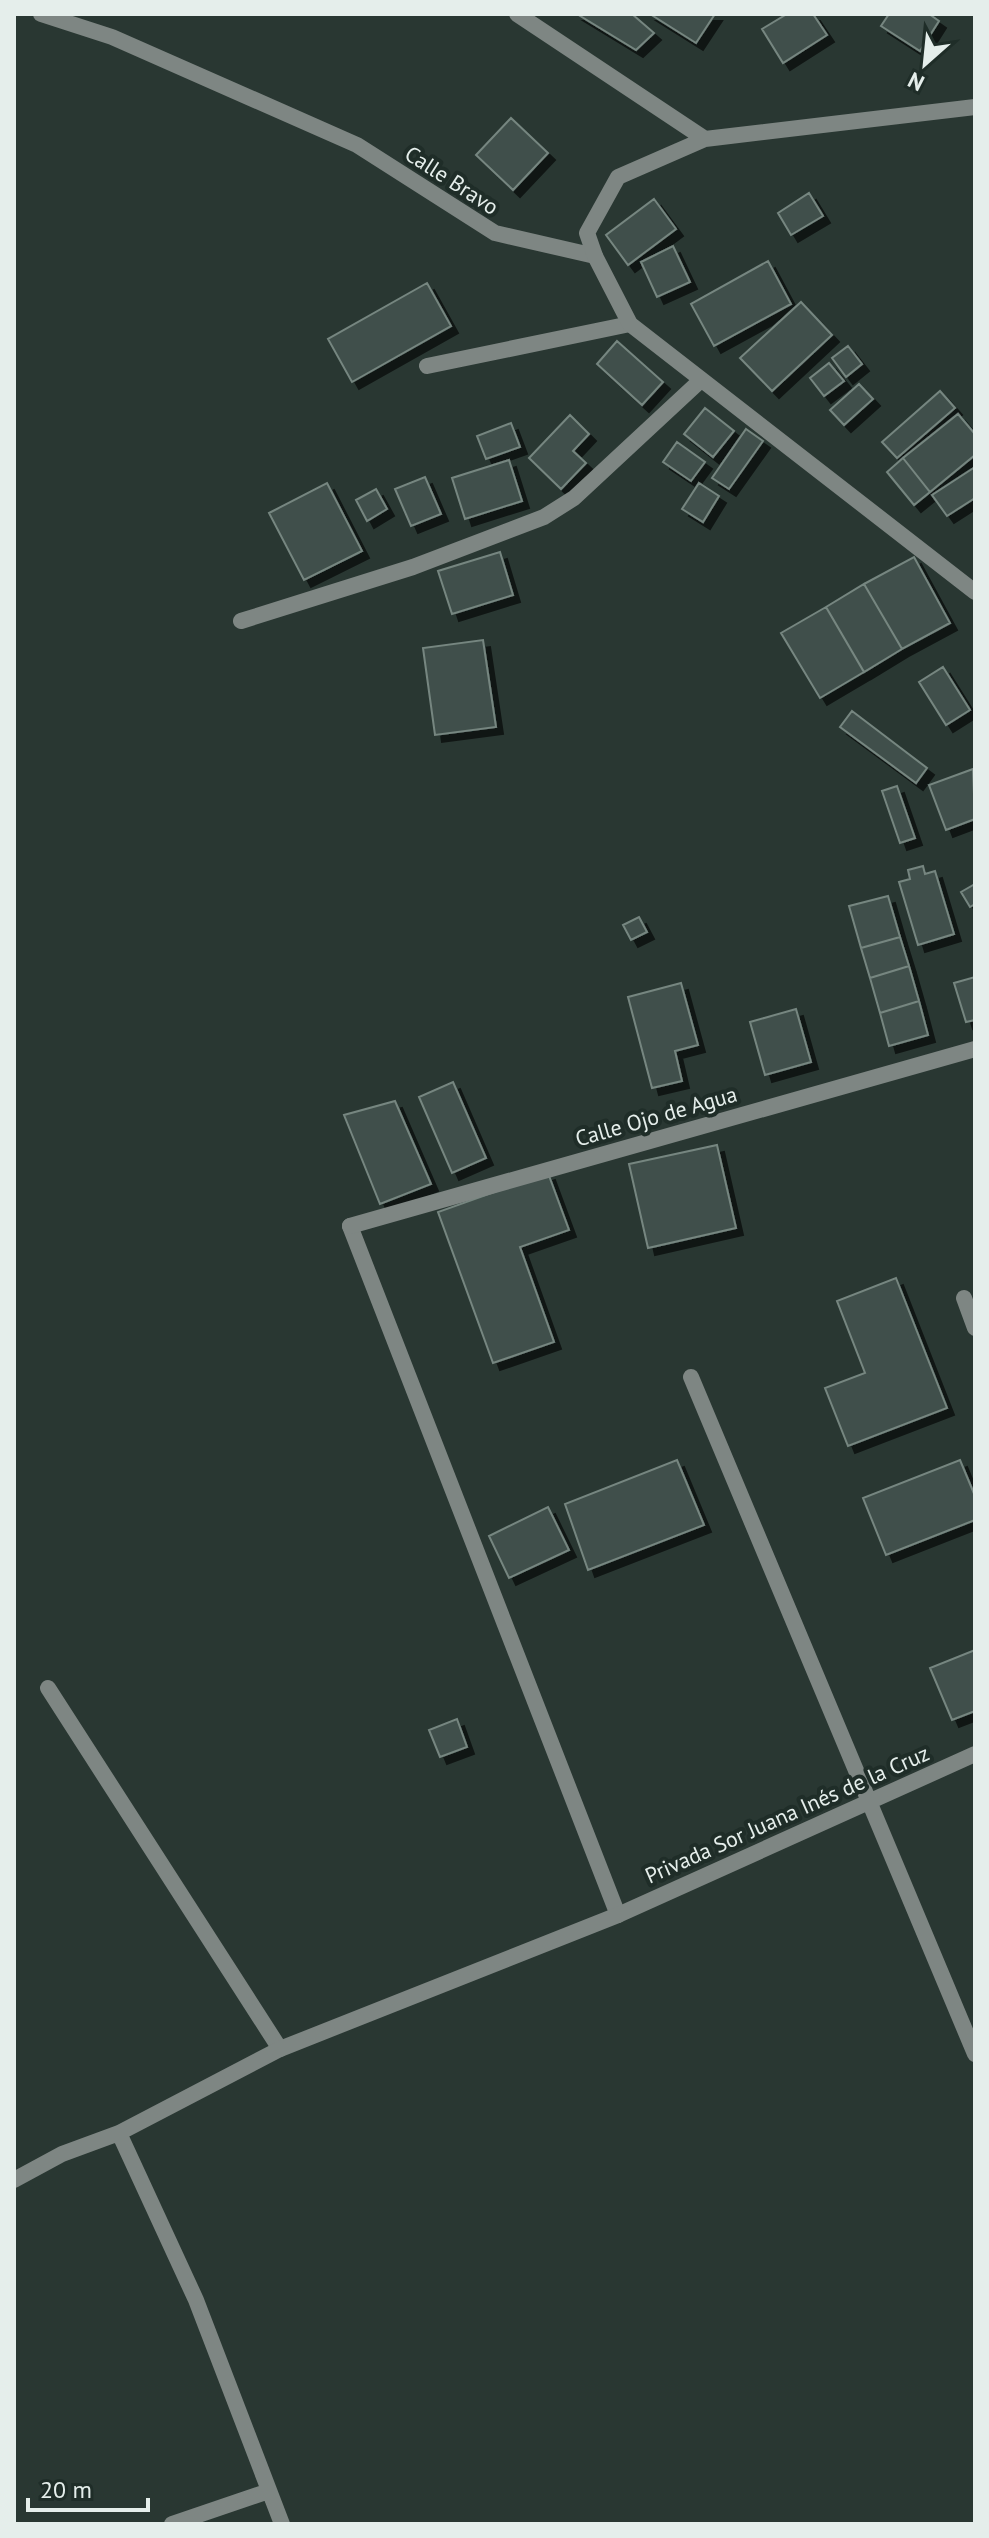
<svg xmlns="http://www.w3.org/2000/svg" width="989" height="2538" viewBox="0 0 989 2538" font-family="'PT Sans',sans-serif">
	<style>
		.building { fill: #41504b; stroke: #768680; stroke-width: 2; filter: url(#shadow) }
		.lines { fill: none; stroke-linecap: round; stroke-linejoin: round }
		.pedestrian { stroke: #7e8683; stroke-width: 16 }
		.minor { stroke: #7e8683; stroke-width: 16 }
		.labels { text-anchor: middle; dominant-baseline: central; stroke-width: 8; stroke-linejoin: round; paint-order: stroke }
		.street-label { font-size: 22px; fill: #e5eeeb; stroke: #1f2d28 }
	</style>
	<defs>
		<filter id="shadow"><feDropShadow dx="7" dy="7" stdDeviation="0" flood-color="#0009"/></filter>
	</defs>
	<rect width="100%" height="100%" fill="#293732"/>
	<!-- building -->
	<path class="building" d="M 577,14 L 632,14 L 654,33 L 636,50 Z
		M 650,14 L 715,14 L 696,43 Z
		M 787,14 L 813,14 L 827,35 L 783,63 L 762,29 Z
		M 889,14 L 929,14 L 939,21 L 920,51 L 881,26 Z
		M 511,118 L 548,153 L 513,190 L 476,155 Z
		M 809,193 L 823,216 L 791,235 L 778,213 Z
		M 654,199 L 676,229 L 628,265 L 606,235 Z
		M 673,246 L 690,282 L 657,297 L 641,262 Z
		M 768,261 L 791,304 L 714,346 L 691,304 Z
		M 427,283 L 451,326 L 352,382 L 328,339 Z
		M 801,302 L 832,335 L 772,391 L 740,358 Z
		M 617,341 L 663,382 L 642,405 L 597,364 Z
		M 848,346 L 862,364 L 846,377 L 832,358 Z
		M 829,363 L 844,381 L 824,396 L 810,378 Z
		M 859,384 L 873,399 L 844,425 L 830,410 Z
		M 940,391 L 955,408 L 897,458 L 882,442 Z
		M 705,408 L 734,431 L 713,457 L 684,434 Z
		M 958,414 L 975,434 L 975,455 L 930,492 L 903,458 Z
		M 570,415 L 589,434 L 573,451 L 586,463 L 561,489 L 529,458 Z
		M 511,423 L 520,447 L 486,459 L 477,436 Z
		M 746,429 L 763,441 L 729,489 L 712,478 Z
		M 677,442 L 705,462 L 691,481 L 663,462 Z
		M 903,458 L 930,492 L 914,505 L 887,472 Z
		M 509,460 L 522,501 L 465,519 L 452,478 Z
		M 975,467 L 975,498 L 947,516 L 932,495 Z
		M 425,477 L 441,514 L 411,526 L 395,489 Z
		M 327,483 L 362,551 L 304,580 L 269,513 Z
		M 699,483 L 719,496 L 703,522 L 682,509 Z
		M 376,489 L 387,509 L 367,521 L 356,500 Z
		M 500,552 L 513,595 L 452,614 L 438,571 Z
		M 914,557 L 950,623 L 902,649 L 864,584 Z
		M 864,584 L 902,649 L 864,672 L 826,607 Z
		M 826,607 L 864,672 L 820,698 L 781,633 Z
		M 483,640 L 496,727 L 435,735 L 423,648 Z
		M 943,667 L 970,710 L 946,725 L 919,682 Z
		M 852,711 L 927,768 L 916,783 L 840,727 Z
		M 973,769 L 975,819 L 946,830 L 929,785 Z
		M 897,786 L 915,838 L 900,843 L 882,791 Z
		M 923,866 L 925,874 L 935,871 L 954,934 L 918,945 L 899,882 L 910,879 L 908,870 Z
		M 975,884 L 975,904 L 970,907 L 961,892 Z
		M 888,896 L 900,937 L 861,948 L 849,906 Z
		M 639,917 L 647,932 L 631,940 L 623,925 Z
		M 900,937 L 909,966 L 870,978 L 861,948 Z
		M 909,966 L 919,1001 L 880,1013 L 870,978 Z
		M 975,977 L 975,1020 L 966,1022 L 954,983 Z
		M 681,983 L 698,1045 L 675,1051 L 682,1081 L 652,1088 L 628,997 Z
		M 919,1001 L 928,1035 L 889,1046 L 880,1013 Z
		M 796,1009 L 811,1062 L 765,1075 L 750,1022 Z
		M 453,1082 L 486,1158 L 452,1173 L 419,1097 Z
		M 395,1101 L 431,1184 L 380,1204 L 344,1115 Z
		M 717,1145 L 736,1228 L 648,1248 L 629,1164 Z
		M 548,1173 L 569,1230 L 520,1247 L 554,1342 L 493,1363 L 438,1212 Z
		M 896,1278 L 947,1408 L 848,1446 L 825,1388 L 865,1373 L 837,1301 Z
		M 677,1460 L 704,1525 L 588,1570 L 565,1504 Z
		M 960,1460 L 975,1496 L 975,1520 L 886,1555 L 863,1498 Z
		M 548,1507 L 569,1550 L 509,1578 L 489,1536 Z
		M 975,1650 L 975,1711 L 952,1720 L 930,1668 Z
		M 457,1719 L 467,1747 L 440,1757 L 429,1730 Z"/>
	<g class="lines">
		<!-- pedestrian -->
		<path class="pedestrian" d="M 41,14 L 112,37 L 357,145 L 495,233 L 595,256
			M 427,366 L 630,324
			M 350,1226 L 618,1915
			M 48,1688 L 280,2049"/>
		<!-- minor -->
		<path class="minor" d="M 517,14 L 705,139
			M 975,107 L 705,139 L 618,177 L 587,233 L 595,256 L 630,324 L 975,592
			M 241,621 L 413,567 L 544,517 L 574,498 L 701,380
			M 350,1226 L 975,1049
			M 964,1298 L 975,1328
			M 691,1377 L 975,2054
			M 119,2133 L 196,2300 L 282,2524
			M 14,2180 L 62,2154 L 119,2133 L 280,2049 L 618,1915 L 975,1754
			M 172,2524 L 269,2491"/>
	</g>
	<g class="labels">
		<!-- street labels -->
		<g class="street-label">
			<text transform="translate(452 180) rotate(33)">Calle Bravo</text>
			<text transform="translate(656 1116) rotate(-16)">Calle Ojo de Agua</text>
			<text transform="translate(787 1814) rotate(-24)">Privada Sor Juana Inés de la Cruz</text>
		</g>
	</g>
	<!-- border -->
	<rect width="989" height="2538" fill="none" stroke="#e5eeeb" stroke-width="32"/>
	<!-- north arrow -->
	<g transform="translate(925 64) rotate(207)" stroke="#1f2d28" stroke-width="6" paint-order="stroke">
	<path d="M0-6L14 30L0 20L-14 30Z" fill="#e5eeeb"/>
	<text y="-12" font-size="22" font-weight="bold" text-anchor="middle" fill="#e5eeeb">N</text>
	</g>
	<!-- scale -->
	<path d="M28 2498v12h120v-12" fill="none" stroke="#e5eeeb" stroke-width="4"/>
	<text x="40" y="2498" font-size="24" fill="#e5eeeb" stroke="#1f2d28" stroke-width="6" paint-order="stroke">20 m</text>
</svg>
